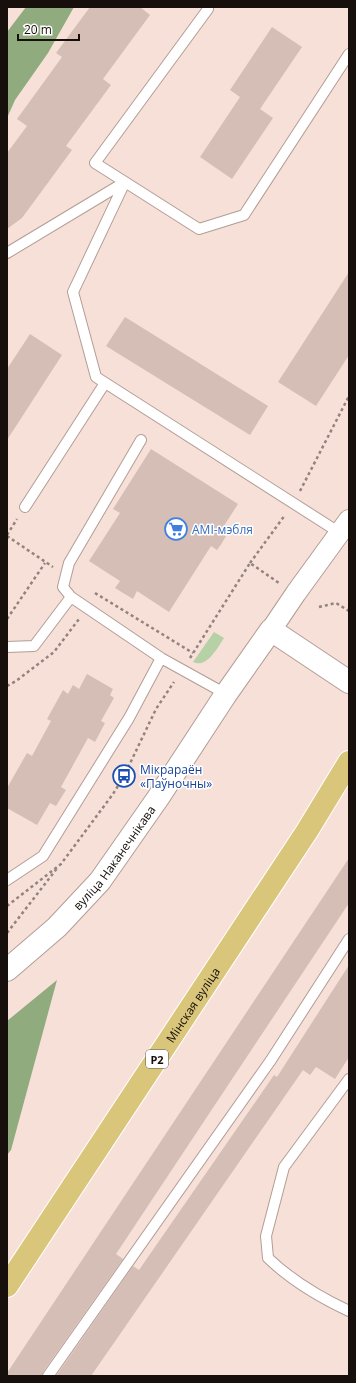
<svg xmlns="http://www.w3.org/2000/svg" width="356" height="1383" viewBox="0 0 356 1383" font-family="'Open Sans',sans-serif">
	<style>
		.green { fill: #b7d1a6 }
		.forest { fill: #90ab7e }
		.building { fill: #d4beb6 }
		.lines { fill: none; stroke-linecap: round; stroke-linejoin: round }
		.lane-casing { stroke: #b29d95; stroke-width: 12 }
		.street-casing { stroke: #b29d95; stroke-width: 22 }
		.secondary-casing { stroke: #b29d95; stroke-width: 24 }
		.primary-casing { stroke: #fff; stroke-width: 24 }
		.path { stroke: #93837d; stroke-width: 2.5; stroke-dasharray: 3 3; stroke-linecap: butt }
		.lane { stroke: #fff; stroke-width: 10 }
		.street { stroke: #fff; stroke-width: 20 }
		.secondary { stroke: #fff; stroke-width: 22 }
		.primary { stroke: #d9c67b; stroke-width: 22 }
		.labels { text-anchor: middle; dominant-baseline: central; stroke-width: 3; stroke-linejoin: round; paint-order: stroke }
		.shield { fill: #fff; stroke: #5c5755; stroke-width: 1 }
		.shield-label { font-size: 11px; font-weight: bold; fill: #160f0c }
		.shop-label { font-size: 12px; fill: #366cbe; stroke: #fff; text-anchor: start }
		.transit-label { font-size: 12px; fill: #164399; stroke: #fff; text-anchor: start }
		.street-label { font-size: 12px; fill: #160f0c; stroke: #fff }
	</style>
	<rect width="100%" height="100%" fill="#f7e0d8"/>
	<!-- green -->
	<path class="green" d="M 214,632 L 224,638 C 218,647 207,669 193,662 Z"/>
	<!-- forest -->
	<path class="forest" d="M 26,7 L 74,7 L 48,53 L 15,100 L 7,118 L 7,32 Z
		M 57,980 L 11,1150 L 7,1155 L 7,1021 Z"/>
	<!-- building -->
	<path class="building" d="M 90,7 L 140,7 L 150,15 L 103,79 L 111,85 L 66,146 L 72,150 L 22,218 L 7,229 L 7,153 L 27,126 L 17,119 L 62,57 L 56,53 Z
		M 272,27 L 302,47 L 260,109 L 273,118 L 232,179 L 200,157 L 240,97 L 230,90 Z
		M 349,272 L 349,355 L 316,406 L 278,382 Z
		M 125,317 L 268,406 L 250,435 L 106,346 Z
		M 30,334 L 62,355 L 7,440 L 7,369 Z
		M 151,449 L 238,504 L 220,532 L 226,536 L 222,543 L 217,550 L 211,546 L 169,612 L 137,591 L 133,599 L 115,588 L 120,581 L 89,561 L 120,513 L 113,509 Z
		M 87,674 L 113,689 L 110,695 L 114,698 L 101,721 L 105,723 L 95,742 L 88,738 L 61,787 L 66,790 L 56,806 L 50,803 L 37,825 L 7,808 L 7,788 L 27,753 L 32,756 L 51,721 L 47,719 L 63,690 L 68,694 L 73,685 L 79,689 Z
		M 349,858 L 349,903 L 116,1254 L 123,1259 L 43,1372 L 42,1376 L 7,1376 L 7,1373 Z
		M 349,965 L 349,1057 L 335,1079 L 316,1067 L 310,1075 L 303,1070 L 91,1376 L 56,1376 L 133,1266 L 139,1270 L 274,1075 L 277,1077 Z"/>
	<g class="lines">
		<!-- lane casing -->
		<g class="lane-casing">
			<path id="lane" d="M 7,253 L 125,182 L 95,163 L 208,9
				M 25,507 L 105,383
				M 340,533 L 96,377 L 73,292 L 125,182 L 199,229 L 244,215 L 349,54
				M 71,597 L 63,587 L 69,563 L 141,440
				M 7,647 L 34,646 L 71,597 L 161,658 L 226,694
				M 7,880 L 43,856 L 129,718 L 161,658
				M 349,1079 L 284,1167 L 266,1236 L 268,1258 C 292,1281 319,1297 349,1311
				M 48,1376 L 271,1060 L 349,939"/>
		</g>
		<!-- street casing -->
		<g class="street-casing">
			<path id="street" d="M 271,630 L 296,593 L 349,520"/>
		</g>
		<!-- secondary casing -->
		<g class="secondary-casing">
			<g id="secondary">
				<path id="s1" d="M 7,970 L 57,927 L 100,881 L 158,798 L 226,694 L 271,630 L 349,682"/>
			</g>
		</g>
		<!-- primary casing -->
		<g class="primary-casing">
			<g id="primary">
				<path id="s2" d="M 7,1286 L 307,831 L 349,762"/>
			</g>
		</g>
		<!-- path -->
		<path class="path" d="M 300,491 L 349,396
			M 7,535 L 17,519
			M 7,536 L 53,567
			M 250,563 L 285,515
			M 95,593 L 193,653
			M 319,607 L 336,603 L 349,611
			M 7,619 L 45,563
			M 190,658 L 250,563 L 279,583
			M 7,686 L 16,681 L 54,652 L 79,619
			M 7,906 L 61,864 L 113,794 L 124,776 L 156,709 L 174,682
			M 7,933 L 58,867"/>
		<!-- lane -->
		<use href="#lane" class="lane"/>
		<!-- street -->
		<use href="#street" class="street"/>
		<!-- secondary -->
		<use href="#secondary" class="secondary"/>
		<!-- primary -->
		<use href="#primary" class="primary"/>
	</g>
	<!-- icons -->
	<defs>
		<g id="supermarket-ring" transform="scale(1.15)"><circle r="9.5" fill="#fff" stroke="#3f7fe0" stroke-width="1.5"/><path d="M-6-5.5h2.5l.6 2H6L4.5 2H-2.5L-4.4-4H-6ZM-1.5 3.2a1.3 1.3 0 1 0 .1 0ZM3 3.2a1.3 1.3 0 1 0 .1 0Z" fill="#3f7fe0"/></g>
		<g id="bus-ring" transform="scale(1.15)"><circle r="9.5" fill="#fff" stroke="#1a4fb4" stroke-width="1.5"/><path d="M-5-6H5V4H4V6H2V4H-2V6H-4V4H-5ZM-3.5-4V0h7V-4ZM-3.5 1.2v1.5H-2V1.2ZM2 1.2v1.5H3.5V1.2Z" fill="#1a4fb4"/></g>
	</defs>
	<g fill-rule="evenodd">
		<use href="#supermarket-ring" x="176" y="529"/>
		<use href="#bus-ring" x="124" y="776"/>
	</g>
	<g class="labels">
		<!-- shield labels -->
		<rect class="shield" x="146" y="1050" width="22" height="18" rx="3"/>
		<g class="shield-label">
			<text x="157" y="1059">Р2</text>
		</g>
		<!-- shop labels -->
		<g class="shop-label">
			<text x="192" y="529">AMI-мэбля</text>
		</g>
		<!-- transit labels -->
		<g class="transit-label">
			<text x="140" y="769">Мікрараён<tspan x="140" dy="14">«Паўночны»</tspan></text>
		</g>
		<!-- street labels -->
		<g class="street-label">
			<text stroke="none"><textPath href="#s1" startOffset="156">вуліца Наканечнікава</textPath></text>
			<text stroke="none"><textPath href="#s2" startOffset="337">Мінская вуліца</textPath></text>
		</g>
	</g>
	<!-- border -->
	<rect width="356" height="1383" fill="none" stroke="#160f0c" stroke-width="16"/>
	<!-- scale -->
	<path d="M18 34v6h61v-6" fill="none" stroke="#160f0c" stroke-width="2"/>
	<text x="24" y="34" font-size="12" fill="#160f0c" stroke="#ffffff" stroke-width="3" paint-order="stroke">20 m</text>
</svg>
